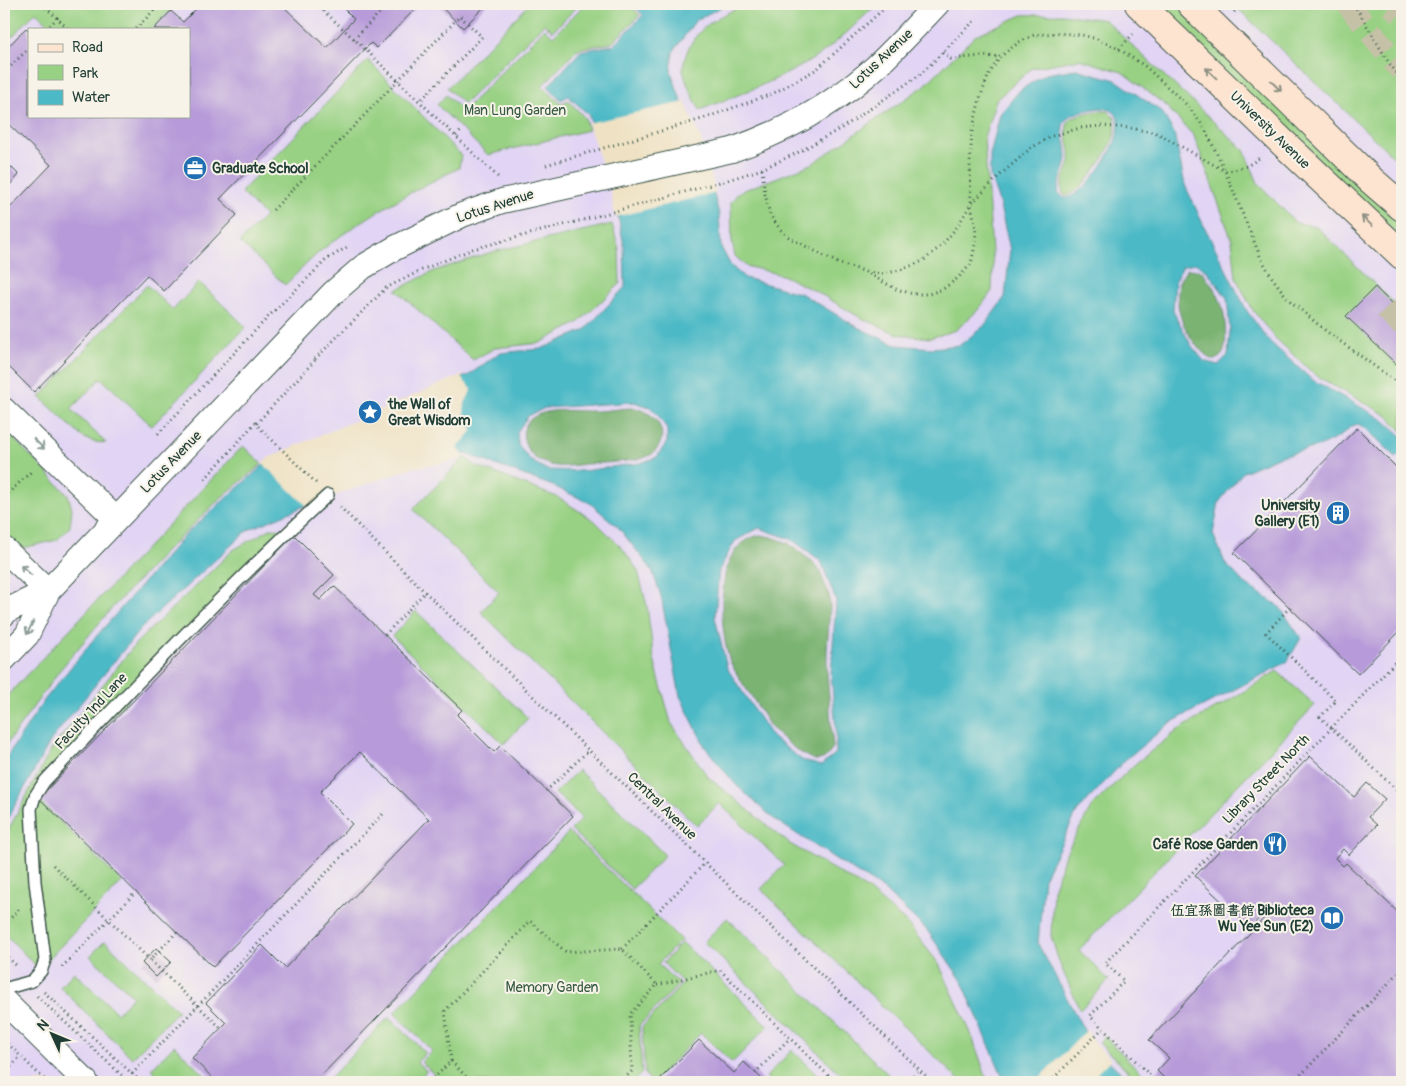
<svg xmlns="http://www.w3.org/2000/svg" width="1406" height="1086" viewBox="0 0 1406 1086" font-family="Pangolin,'LXGW WenKai TC',sans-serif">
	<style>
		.built { fill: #e1d4f4; fill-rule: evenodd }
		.green { fill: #99d184; stroke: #5c875c }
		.forest { fill: #7ab372; stroke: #4c7853 }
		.water { fill: #4cb9c6; stroke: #367b7d; fill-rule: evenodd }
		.pier { fill: #efe2c4 }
		.building { fill: #b69ad9 }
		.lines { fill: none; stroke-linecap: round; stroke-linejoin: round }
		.street-tunnel { stroke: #c5c1a7; stroke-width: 24; stroke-dasharray: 24 12; stroke-linecap: butt }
		.primary-tunnel { stroke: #c5c1a7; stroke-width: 28; stroke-dasharray: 28 14; stroke-linecap: butt }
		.lane-casing { stroke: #3e564a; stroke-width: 14 }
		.street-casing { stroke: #3e564a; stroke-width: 26 }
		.secondary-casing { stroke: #3e564a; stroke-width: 30 }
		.path { stroke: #3e564a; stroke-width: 3; stroke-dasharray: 1 4; stroke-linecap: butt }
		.lane { stroke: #fff; stroke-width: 11 }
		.street { stroke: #fff; stroke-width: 24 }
		.secondary { stroke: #fde4d1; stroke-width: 28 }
		.path-bridge { stroke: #3e564a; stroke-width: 3; stroke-dasharray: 1 4; stroke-linecap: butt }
		.oneway { stroke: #8e9082 }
		.oneway2 { stroke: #8f9e9a }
		.labels { text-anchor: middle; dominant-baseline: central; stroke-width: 4; stroke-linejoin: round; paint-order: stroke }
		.street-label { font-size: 14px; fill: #1f3d34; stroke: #f7f3e8 }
		.park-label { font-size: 14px; fill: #375b44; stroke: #f7f3e8 }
		.poi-label { font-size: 14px; font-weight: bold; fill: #1f3d34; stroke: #f7f3e8; text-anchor: end }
	</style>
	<rect width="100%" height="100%" fill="#f7f3e8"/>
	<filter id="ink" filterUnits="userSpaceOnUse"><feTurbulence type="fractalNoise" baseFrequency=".02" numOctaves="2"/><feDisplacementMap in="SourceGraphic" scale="10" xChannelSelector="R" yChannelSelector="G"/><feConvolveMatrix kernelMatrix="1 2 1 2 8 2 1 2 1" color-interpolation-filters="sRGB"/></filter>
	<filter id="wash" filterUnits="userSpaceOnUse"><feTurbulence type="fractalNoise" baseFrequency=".0096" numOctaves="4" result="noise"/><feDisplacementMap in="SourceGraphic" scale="20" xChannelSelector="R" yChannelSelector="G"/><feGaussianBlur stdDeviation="1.12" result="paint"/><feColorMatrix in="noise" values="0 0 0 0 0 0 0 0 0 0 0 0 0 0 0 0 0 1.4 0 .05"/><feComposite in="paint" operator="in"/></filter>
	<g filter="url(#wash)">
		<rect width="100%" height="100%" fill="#efe2c4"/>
		<!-- built -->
		<path class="built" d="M 4,4 L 1402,4 L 1402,1082 L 4,1082 ZM 29,29 L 189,29 L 189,116 L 29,116 Z"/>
		<!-- green -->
		<path class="green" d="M 4,4 L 177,4 L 152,29 L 54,29 L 36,12 L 4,45 Z
			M 529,4 L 580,4 L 553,31 L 544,24 L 464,104 L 447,88 Z
			M 585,4 L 635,4 L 632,7 L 640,15 L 612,43 L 578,49 L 542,86 L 561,104 L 568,100 L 585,118 L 588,130 L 488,155 L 437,105 L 446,95 L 463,111 L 545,28 L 553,36 Z
			M 748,4 L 877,4 C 857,23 833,47 810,61 C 775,82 737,95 700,110 C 693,97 686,84 683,70 C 683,66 684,62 685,58 C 693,28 721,14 748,4 Z
			M 1150,4 L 1178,4 L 1375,195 L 1402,223 L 1402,239 Z
			M 1233,4 L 1402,4 L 1402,165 Z
			M 1062,14 L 1105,20 L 1244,150 L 1258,183 L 1296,223 L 1316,226 L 1402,311 L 1402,431 L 1388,416 L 1315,375 L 1273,336 L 1252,309 L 1236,278 L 1232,240 L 1194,136 L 1164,104 L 1122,72 L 1079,59 L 1032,68 L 996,100 L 984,137 L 993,267 L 992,291 L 979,309 L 956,330 L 930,338 L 898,334 L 861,318 L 817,292 L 782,275 L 746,266 L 735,256 L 732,242 L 731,202 L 739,192 L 812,164 L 924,86 L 976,35 L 1022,15 Z
			M 368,60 L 461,155 L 459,168 C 413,190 368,215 327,246 C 312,257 299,272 285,285 L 240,242 L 265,216 L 241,192 Z
			M 1098,111 L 1108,111 L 1115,118 C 1116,123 1116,128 1115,133 C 1112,149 1081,195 1065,196 C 1056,187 1069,171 1070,160 C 1072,149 1062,130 1069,121 C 1075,113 1090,113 1098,111 Z
			M 612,224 L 619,249 L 620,284 L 578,323 L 540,343 L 495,348 L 473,360 L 396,290 L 434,271 L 492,252 Z
			M 199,282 L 246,327 L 152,426 L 101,378 L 71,409 L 106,443 L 94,442 L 82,437 L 40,397 L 147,285 L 173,310 Z
			M 4,429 L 39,464 L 68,495 L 72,509 L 70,527 L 57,540 L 19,549 L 4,535 Z
			M 243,446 L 262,464 L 222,497 L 169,548 L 112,608 L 59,671 L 4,748 L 4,699 Z
			M 465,457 L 476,466 L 557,497 L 595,521 L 623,549 L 638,571 L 647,606 L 654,660 L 671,723 L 708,777 L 790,844 L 867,889 L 907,923 L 939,964 L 970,1031 L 988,1082 L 961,1082 L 761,889 L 784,865 L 719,803 L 697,826 L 481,612 L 499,592 L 413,509 Z
			M 272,528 L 288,531 L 35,797 L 122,882 L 39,969 L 4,933 L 4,838 L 51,750 L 137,642 L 233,550 Z
			M 416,611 L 528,718 L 504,744 L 392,636 Z
			M 1277,671 L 1315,705 L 1079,950 L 1109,980 L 1080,1010 L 1059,962 L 1051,936 L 1053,890 L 1065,855 L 1092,806 L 1135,764 L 1178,730 L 1220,706 Z
			M 578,770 L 665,855 L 632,889 L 571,830 L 582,818 L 555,793 Z
			M 569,832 L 681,940 L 658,964 L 679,984 L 639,1026 L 642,1073 L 633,1082 L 442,1082 L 421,1062 L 432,1051 L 394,1013 Z
			M 727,918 L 896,1082 L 849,1082 L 704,942 Z
			M 105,941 L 178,1011 L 132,1058 L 60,987 L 74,972 L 117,1013 L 133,996 L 90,956 Z
			M 682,942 L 768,1026 L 732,1063 L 701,1033 L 653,1082 L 645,1075 L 642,1027 L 683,983 L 663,963 Z
			M 389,1017 L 426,1053 L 417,1062 L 427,1071 L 415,1082 L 326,1082 Z
			M 1104,1036 L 1151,1082 L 1139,1082 L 1099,1043 Z
			M 174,1045 L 212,1082 L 164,1082 L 151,1069 Z
			M 792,1050 L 825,1082 L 772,1082 L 766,1077 Z"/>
		<!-- forest -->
		<path class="forest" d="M 1187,269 L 1200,270 C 1208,280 1217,290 1221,303 C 1225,314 1228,342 1223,353 C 1221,357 1217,359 1214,360 C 1198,353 1182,327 1179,310 C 1177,303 1178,290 1179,283 C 1180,278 1184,274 1187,269 Z
			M 633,408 C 645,410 655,415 660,427 C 664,436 661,447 652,454 C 642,462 600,463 585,464 C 575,465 561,468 551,465 C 546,464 538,460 534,457 C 523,447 518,428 532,418 C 550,406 576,412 596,411 C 608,411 621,408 633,408 Z
			M 760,535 L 772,537 L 788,543 L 813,562 L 819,570 L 829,595 L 830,607 L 827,650 L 827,672 L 833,747 C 830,754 824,761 816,760 C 804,758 778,736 770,726 C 764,717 758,707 752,697 C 744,686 736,674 730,661 C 725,649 722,622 722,609 C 722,600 723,591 724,582 C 727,559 736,541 760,535 Z"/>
		<!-- water -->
		<path class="water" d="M 637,4 L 727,4 L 696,20 L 673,52 L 671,71 L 679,95 L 697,137 L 707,168 L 719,214 L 721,247 L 731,266 L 745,278 L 802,294 L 859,328 L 896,345 L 932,348 L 960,345 L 984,326 L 1005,297 L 1010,250 L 999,202 L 990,176 L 990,155 L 1000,114 L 1020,90 L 1046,74 L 1076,69 L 1116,80 L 1162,112 L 1174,133 L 1185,185 L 1204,226 L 1247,311 L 1269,341 L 1311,379 L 1384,420 L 1402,436 L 1402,455 L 1396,457 L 1365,428 L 1358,424 L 1352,426 L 1339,437 L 1321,446 L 1280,456 L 1243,472 L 1219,502 L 1213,534 L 1225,563 L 1245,584 L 1279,606 L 1301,638 L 1287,662 L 1170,723 L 1125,760 L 1077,812 L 1044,878 L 1038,944 L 1092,1045 L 1131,1082 L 1005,1082 L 962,981 L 927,930 L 884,890 L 775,820 L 736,785 L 705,747 L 680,696 L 661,596 L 652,570 L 618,527 L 590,503 L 553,486 L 466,454 L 440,461 L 411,465 L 338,492 L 248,530 L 142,627 L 51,740 L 4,825 L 4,761 L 45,699 L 93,640 L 187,533 L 269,460 L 469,375 L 499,353 L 541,349 L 585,330 L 625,287 L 624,245 L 612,188 L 605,162 L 588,114 L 568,96 L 561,100 L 548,86 L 581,51 L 614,45 L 643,15 L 635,7 ZM 1100,108 C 1150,109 1086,200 1064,198 L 1058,192 C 1059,180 1066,170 1067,157 C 1067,149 1065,142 1063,134 C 1059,112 1085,111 1100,108 ZM 1196,263 L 1207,271 L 1227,298 L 1230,331 L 1228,355 L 1218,365 L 1204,361 L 1191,345 L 1173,311 L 1175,281 L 1183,266 ZM 634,402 L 650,407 L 658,415 L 667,429 L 667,442 L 657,457 L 641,463 L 583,471 L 547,470 L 530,460 L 518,445 L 517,432 L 528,416 L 545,408 ZM 759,528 L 791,539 L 821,561 L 836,601 L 831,674 L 836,730 L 836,753 L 821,766 L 802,760 L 772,737 L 727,668 L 715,617 L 719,570 L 735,541 Z"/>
		<!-- pier -->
		<path class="pier" d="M 685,102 L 700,136 L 716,193 L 615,217 L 610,189 L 588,123 Z
			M 464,374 L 461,378 L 472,389 L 465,403 L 464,413 L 467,423 L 473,430 L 457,448 L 465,457 L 440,464 L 412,468 L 339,494 L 308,507 L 262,463 L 268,458 L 286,450 Z
			M 1087,1030 L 1094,1043 L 1111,1059 L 1088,1082 L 1036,1082 Z"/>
		<g id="blocks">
			<!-- building -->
			<path class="building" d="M 201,4 L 281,4 L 327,48 L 354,19 L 339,4 L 420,4 L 377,48 L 371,43 L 220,199 L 237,215 L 164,291 L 147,275 L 34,392 L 4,362 L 4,210 L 6,212 L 51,165 L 4,120 L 4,51 L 26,28 L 29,31 L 29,116 L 189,116 L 189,29 L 154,29 L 171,11 L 183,22 Z
				M 438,4 L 487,4 L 463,28 Z
				M 4,160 L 19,175 L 4,191 Z
				M 1375,287 L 1402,314 L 1402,357 L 1396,364 L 1346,316 Z
				M 1357,428 L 1402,473 L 1402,629 L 1358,674 L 1234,553 Z
				M 294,535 L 334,575 L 314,595 L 320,600 L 334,586 L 462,710 L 457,715 L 494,752 L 500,746 L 573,816 L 315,1082 L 217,1082 L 192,1058 L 226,1023 L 206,1003 L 262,945 L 285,968 L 429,819 L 360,752 L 320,792 L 352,824 L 213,967 L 39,798 Z
				M 1310,756 L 1354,797 L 1367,783 L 1385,799 L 1368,817 L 1377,825 L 1349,855 L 1343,849 L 1335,858 L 1343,866 L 1346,863 L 1402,916 L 1399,919 L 1402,923 L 1402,1082 L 1168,1082 L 1157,1071 L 1169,1058 L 1149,1040 L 1266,916 L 1264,913 L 1250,928 L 1195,876 Z
				M 156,948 L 171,962 L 156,977 L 142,963 Z
				M 699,1040 L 734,1073 L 744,1062 L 765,1082 L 657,1082 Z"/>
		</g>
	</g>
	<g filter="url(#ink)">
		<use href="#blocks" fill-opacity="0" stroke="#3e564a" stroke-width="1"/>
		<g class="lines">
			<!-- street-tunnel -->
			<path class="street-tunnel" d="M 1348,4 L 1402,71
				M 1386,325 L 1402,309"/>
			<!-- primary-tunnel -->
			<path class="primary-tunnel" d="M 1394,4 L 1402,13"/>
			<!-- lane casing -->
			<g class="lane-casing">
				<path id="lane" d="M 4,989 L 32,981 L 41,971 L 45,960 L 35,882 L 31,809 L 35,796 L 44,782 C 136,684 229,586 328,495"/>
			</g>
			<!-- street casing -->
			<g class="street-casing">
				<path id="street" d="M 4,410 L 116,519
					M 4,549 L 48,591
					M 4,614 L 6,611 L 48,591
					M 4,659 L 27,635 L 48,591 L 334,292 L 363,267 L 395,248 L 462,215 L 502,201 L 732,150 C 786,131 837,103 879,64 C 899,45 918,24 937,4
					M 4,1001 L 86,1082"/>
			</g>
			<!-- secondary casing -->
			<g class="secondary-casing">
				<path id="secondary" d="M 1139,4 L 1280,140 L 1402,255
					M 1191,4 L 1371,180 L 1402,207"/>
			</g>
			<!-- path -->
			<path class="path" d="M 42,4 L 57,18 L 47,29
				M 316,4 L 365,49 L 499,178
				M 1354,4 L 1389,63 L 1402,80
				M 1234,12 L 1242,4
				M 56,17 L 68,29
				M 136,29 L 160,4
				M 354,39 L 388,4
				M 1119,49 L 1133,34
				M 943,52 L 951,59 L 982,56 L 1000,57
				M 4,73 L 29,48
				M 456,136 L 462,130
				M 546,165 L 702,119 L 772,94 L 817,69 L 889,4
				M 762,169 L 765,194 L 770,215 L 780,229 L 790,238 L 840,264 L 864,271 L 896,289 L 913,294 L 929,294 L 943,289 L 958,278 L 971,264 L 975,245 L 976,229 L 971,204 L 970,164 L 972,132 L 980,98 L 989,74 L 1000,57 L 1019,42 L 1034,35 L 1058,33 L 1082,35 L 1097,39 L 1119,49 L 1146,67 L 1188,106 L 1205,129 L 1225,171 L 1260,256 L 1271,276 L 1288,299 L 1326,331 L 1402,386
				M 273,210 L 460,16 L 482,37 L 420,101
				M 867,272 L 884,274 L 903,269 L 923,261 L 942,245 L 957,227 L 971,204 L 999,176 L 1031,148 L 1052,136 L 1080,128 L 1101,126 L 1130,128 L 1157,133 L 1225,171 L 1247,166 L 1261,157
				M 315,359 L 386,288 L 426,268 L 473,249 L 605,214 L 731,179 L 762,169 L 797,153 L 845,126 L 921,74 L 974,21
				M 158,434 L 271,314 L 314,272 L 326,260 L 347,247
				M 205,479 L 256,422
				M 316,483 L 256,424 L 317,358
				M 4,497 L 33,470
				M 340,507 L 425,592 L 932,1082
				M 1290,607 L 1266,633 L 1336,701 L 1320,717 L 1402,795
				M 385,635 L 425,592
				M 546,791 L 589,750
				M 53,865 L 150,960
				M 4,924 L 15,914 L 20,906
				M 622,949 L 705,863
				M 4,954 L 18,967
				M 62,967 L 136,892
				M 657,985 L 720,970 L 835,1082
				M 44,992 L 141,1082
				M 37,996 L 129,1082
				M 4,1040 L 47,1082
				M 451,1061 L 445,1011 L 530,921 L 566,952 L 622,949 L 657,985 L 630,1014 L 632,1071 L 621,1082
				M 755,1073 L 790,1038
				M 4,1074 L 20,1057
				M 132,1074 L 383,814
				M 4,1076 L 10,1082
				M 430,1082 L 451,1061 L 471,1082
				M 906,1082 L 919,1070
				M 1050,1082 L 1102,1029
				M 1157,1082 L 1090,1016 L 1124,981 L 1105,963 L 1402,655
				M 1294,1082 L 1402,969"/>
			<!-- lane -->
			<use href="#lane" class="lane"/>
			<!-- street -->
			<use href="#street" class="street"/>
			<!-- secondary -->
			<use href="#secondary" class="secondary"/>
			<!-- path-bridge -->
			<path class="path-bridge" d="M 177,932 L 150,960 L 221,1028"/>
		</g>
		<!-- one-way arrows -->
		<defs><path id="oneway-shaft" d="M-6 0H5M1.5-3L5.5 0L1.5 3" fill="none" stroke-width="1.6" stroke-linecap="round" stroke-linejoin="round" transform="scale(1.25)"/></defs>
		<g class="oneway">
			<use href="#oneway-shaft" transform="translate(1211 73) rotate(-136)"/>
			<use href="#oneway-shaft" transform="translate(1276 86) rotate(45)"/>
			<use href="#oneway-shaft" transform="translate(1367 221) rotate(-137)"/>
		</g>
		<g class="oneway2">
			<use href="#oneway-shaft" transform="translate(39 444) rotate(44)"/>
			<use href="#oneway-shaft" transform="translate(26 570) rotate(-137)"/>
			<use href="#oneway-shaft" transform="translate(30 628) rotate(117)"/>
		</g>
	</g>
	<!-- icons -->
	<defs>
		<g id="office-disc" transform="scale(1.25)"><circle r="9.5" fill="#1f6fb2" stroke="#f7f3e8"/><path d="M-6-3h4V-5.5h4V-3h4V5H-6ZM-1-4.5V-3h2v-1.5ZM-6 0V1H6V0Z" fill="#fff"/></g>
		<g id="sight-disc" transform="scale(1.25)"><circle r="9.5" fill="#1f6fb2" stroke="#f7f3e8"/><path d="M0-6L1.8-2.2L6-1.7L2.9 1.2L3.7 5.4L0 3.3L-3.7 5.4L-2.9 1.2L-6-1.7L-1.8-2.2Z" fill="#fff"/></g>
		<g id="building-disc" transform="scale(1.25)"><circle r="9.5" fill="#1f6fb2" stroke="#f7f3e8"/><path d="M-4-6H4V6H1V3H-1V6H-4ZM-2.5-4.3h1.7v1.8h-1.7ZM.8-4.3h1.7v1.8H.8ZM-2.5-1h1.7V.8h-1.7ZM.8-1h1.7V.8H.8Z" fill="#fff"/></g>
		<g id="restaurant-disc" transform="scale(1.25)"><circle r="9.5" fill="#1f6fb2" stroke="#f7f3e8"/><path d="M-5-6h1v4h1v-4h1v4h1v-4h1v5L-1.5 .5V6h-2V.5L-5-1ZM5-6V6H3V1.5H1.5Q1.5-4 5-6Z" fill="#fff"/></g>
		<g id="library-disc" transform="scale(1.25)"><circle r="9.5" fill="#1f6fb2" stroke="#f7f3e8"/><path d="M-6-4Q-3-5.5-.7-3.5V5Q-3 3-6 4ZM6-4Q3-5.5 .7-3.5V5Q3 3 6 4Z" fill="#fff"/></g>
	</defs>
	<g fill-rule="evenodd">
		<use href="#office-disc" x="195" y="168"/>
		<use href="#sight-disc" x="370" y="412"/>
		<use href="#building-disc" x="1338" y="513"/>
		<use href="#restaurant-disc" x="1275" y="844"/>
		<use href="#library-disc" x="1332" y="918"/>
	</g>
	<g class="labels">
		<!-- street labels -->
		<g class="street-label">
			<text transform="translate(881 59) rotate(-43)">Lotus Avenue</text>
			<text transform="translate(1270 130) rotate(44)">University Avenue</text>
			<text transform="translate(495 206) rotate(-18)">Lotus Avenue</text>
			<text transform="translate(171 462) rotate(-46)">Lotus Avenue</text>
			<text transform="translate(91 711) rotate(-47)">Faculty 1nd Lane</text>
			<text transform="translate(1266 779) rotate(-46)">Library Street North</text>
			<text transform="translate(662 806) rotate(44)">Central Avenue</text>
		</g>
		<!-- park labels -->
		<g class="park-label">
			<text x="515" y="110">Man Lung Garden</text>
			<text x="552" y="987">Memory Garden</text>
		</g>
		<!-- poi labels -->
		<g class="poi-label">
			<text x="212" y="168" text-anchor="start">Graduate School</text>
			<text x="388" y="404" text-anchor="start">the Wall of<tspan x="388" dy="16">Great Wisdom</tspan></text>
			<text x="1320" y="505">University<tspan x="1320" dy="16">Gallery (E1)</tspan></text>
			<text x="1258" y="844">Café Rose Garden</text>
			<text x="1314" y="910">伍宜孫圖書館 Biblioteca<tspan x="1314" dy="16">Wu Yee Sun (E2)</tspan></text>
		</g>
	</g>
	<!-- margin -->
	<rect width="1406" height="1086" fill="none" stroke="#f7f3e8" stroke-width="20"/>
	<!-- legend -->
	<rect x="28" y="28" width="162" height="90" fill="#f7f3e8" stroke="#a1aaa0"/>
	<rect x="38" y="44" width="25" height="8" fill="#fde4d1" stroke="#a1aaa0"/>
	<text x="72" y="52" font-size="15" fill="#1f3d34">Road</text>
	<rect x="38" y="65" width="25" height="15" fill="#99d184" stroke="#a1aaa0"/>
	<text x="72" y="78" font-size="15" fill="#1f3d34">Park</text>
	<rect x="38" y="90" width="25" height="15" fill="#4cb9c6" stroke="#a1aaa0"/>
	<text x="72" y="102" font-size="15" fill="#1f3d34">Water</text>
	<!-- north arrow -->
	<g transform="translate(52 1034) rotate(314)" stroke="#f7f3e8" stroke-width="4" paint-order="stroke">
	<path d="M0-4L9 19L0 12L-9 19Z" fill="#1f3d34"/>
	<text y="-8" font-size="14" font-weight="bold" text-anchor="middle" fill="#1f3d34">N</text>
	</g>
</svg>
